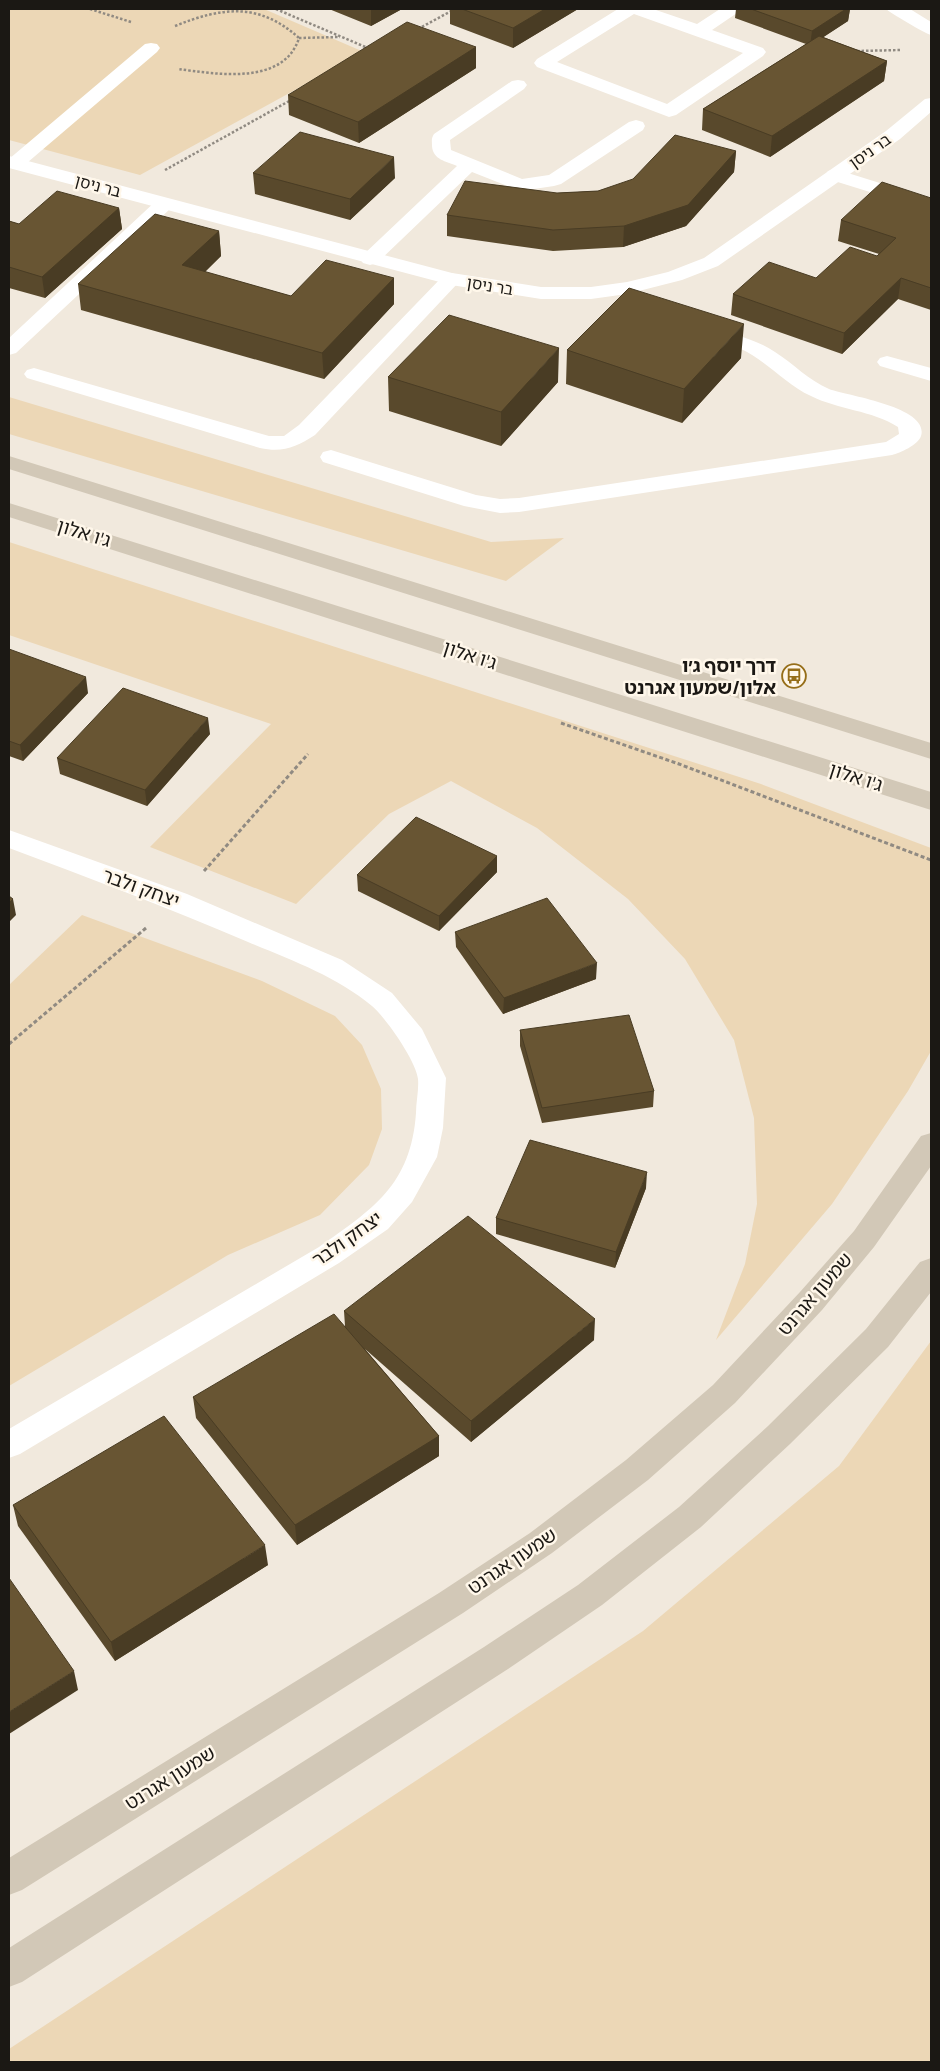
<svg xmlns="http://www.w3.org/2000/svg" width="940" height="2071" viewBox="0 0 940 2071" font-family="'Zilla Slab','Noto Sans Hebrew',serif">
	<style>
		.green { fill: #ecd7b6 }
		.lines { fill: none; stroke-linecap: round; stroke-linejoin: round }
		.path-far1 { stroke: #908a82; stroke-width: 2.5; stroke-dasharray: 2.5 2; stroke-linecap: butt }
		.path { stroke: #908a82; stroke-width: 3; stroke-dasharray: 4 2.5; stroke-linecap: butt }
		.lane { fill: #fff; fill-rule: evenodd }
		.street { fill: #fff; fill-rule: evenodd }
		.secondary { fill: #d2c8b7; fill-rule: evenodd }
		.wall { fill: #59492c }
		.shaded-wall { fill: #493c24 }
		.building { fill: #685533; stroke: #493c24 }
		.labels { text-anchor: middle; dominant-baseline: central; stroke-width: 5; stroke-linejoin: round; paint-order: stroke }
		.far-street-label { font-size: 16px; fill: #1b1814; stroke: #fff7ea }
		.street-label { font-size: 19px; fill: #1b1814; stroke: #fff7ea }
		.poi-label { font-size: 19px; font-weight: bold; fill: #1b1814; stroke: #fff7ea; text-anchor: end }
	</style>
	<rect width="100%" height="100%" fill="#f1e9dd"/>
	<!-- green -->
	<path class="green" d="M 9,9 L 264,9 L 364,52 L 140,175 L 9,140 Z
		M 9,397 L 491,542 L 564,538 L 506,581 L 9,434 Z
		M 9,542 L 761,784 L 931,848 L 931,1051 L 908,1091 L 832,1204 L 716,1340 L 745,1264 L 757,1204 L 754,1118 L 734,1040 L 685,959 L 628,899 L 537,828 L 451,781 L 389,814 L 296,904 L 150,847 L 271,724 L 9,635 Z
		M 82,915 L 262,981 L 335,1016 L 362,1045 L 381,1089 L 382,1129 L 369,1165 L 320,1215 L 228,1255 L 9,1386 L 9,985 Z
		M 931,1341 L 931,2062 L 9,2062 L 9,2049 L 643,1631 L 839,1466 Z"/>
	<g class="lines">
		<!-- path-far1 -->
		<path class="path-far1" d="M 90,9 L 131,22
			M 276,9 L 370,49
			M 175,26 C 222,7 259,2 299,38 C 284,86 216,74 178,69
			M 418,29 L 455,9
			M 299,38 L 340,37
			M 857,51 L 901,50
			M 165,170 L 291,100"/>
		<!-- path -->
		<path class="path" d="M 561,723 L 679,764 L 931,860
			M 204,871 L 308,754
			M 9,1044 L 146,928"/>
		<!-- lane -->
		<path class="lane" d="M 618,9 L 653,9 L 697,24 L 720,9 L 740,9 L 737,13 L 712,30 L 763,48 L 766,52 L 763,56 L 676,115 L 669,117 L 537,67 L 534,63 L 537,59 ZM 634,14 L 743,53 L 667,104 L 557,62 Z
			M 151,43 L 157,44 L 160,48 L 157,52 L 21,168 L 9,168 L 9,159 L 145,44 Z
			M 518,80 L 524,81 L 527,85 L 524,89 L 450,140 L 451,150 L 522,179 L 549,175 L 629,122 L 636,120 L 643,122 L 645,126 L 643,130 L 561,184 L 554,186 L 520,191 L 472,172 L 377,263 L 370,265 L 363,263 L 360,259 L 363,255 L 457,166 C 446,161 433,160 432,146 C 432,141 431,139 434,134 L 512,81 Z
			M 835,169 L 931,199 L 931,211 L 828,179 L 825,175 L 828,171 Z
			M 164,198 L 171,200 L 174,204 L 171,208 L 16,353 L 9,355 L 9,338 L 157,200 Z
			M 451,273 L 458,275 L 461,279 L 458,283 L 315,435 C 296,447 283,453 260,448 L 27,378 L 24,374 L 27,370 L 34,368 L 269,436 L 284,436 L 299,425 L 444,275 Z
			M 707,328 C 731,334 754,338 775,352 C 794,364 808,380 829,389 C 848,396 930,407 921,436 C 918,445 900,453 892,455 L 519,512 L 500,513 L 464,506 L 323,462 L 320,457 L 323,452 L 331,450 L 476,495 L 500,499 L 519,498 L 886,442 L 899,434 L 898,427 C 871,410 839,410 811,396 C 785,384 767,361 741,349 C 729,343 713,342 700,338 L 697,334 L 700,330 Z
			M 887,356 L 931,368 L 931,381 L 880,366 L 877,362 L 880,358 Z"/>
		<!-- street -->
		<path class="street" d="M 886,9 L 910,9 L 931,22 L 931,35 C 926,34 889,12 886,9 Z
			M 931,98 L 931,112 L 900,139 L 718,266 L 682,280 L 627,294 L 591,299 L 541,299 L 451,285 L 9,168 L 9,156 L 452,273 L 541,287 L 591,287 L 627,282 L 668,272 L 704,258 L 886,131 L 925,99 Z
			M 9,830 L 187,894 L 342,960 L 392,993 L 422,1029 L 446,1078 L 443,1128 L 437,1157 L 412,1202 L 388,1229 L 339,1263 L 20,1454 L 9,1458 L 9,1429 L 319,1247 C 373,1209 411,1185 416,1113 C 416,1102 419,1090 418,1079 C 416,1061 386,1018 372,1006 C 336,976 291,960 248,942 C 169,908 89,878 9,848 Z"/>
		<!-- secondary -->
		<path class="secondary" d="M 9,456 L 931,743 L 931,759 L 9,469 Z
			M 9,503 L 931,792 L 931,810 L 9,517 Z
			M 931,1133 L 931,1166 L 874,1247 L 822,1310 L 735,1403 L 648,1480 L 552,1553 L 463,1613 L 22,1890 L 9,1895 L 9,1858 L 439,1593 L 530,1533 L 626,1460 L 713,1385 L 800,1292 L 854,1231 L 921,1136 Z
			M 931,1258 L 931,1292 L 888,1347 L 790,1444 L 701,1527 L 602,1605 L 508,1669 L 22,1982 L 9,1987 L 9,1948 L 484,1647 L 578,1585 L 679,1507 L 768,1426 L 866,1329 L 920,1262 Z"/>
	</g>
	<!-- wall -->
	<path class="wall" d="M 329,9 L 402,9 L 371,26 Z
		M 450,9 L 578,9 L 513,48 L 450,24 Z
		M 736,9 L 850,9 L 848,21 L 823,37 L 887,61 L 884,81 L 770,157 L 702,130 L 703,109 L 806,44 L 735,18 Z
		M 476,47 L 476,68 L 359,143 L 289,115 L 288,95 Z
		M 736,151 L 734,172 L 686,226 L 623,247 L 553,251 L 447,236 L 447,215 L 557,193 L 598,191 Z
		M 253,173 L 395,178 L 350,220 L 255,194 Z
		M 931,198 L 931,310 L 898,299 L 842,354 L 731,315 L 733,294 L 816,278 L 877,256 L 879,254 L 838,241 L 841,220 Z
		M 119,208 L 122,229 L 45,298 L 9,288 L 9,221 L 19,224 Z
		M 219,231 L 221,256 L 205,272 L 291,296 L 394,278 L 394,304 L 324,379 L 81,310 L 78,284 Z
		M 567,350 L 741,358 L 682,423 L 566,384 Z
		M 388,377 L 558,382 L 501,446 L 389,411 Z
		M 9,649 L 88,693 L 23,761 L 9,756 Z
		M 210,734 L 147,806 L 60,774 L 57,758 Z
		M 497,856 L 497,872 L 439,931 L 358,891 L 357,875 Z
		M 455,932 L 596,979 L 503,1014 L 456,947 Z
		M 520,1030 L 654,1091 L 653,1107 L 542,1123 L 520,1046 Z
		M 646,1188 L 615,1268 L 496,1234 L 496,1218 Z
		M 344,1311 L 594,1340 L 471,1442 L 365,1349 L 439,1436 L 439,1456 L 297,1545 L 196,1418 L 193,1397 L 345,1326 Z
		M 13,1505 L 268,1565 L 115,1661 L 18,1526 Z"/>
	<!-- shaded-wall -->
	<path class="shaded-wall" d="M 371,9 L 402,9 L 371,26 Z
		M 545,9 L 578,9 L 513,48 L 513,28 Z
		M 846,9 L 850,9 L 848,21 L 810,46 L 812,31 Z
		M 476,47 L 476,68 L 359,143 L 358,122 Z
		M 887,61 L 884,81 L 770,157 L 772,136 Z
		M 736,151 L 734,172 L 686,226 L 623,247 L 624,226 Z
		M 394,157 L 395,178 L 350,220 L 350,199 Z
		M 119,208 L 122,229 L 45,298 L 42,277 Z
		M 219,231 L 221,256 L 185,291 L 182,265 Z
		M 394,278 L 394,304 L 324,379 L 322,353 Z
		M 901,278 L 898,299 L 842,354 L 844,333 Z
		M 744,324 L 741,358 L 682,423 L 684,389 Z
		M 559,348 L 558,382 L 501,446 L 501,412 Z
		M 86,677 L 88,693 L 23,761 L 20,745 Z
		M 208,718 L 210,734 L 147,806 L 145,790 Z
		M 497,856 L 497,872 L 439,931 L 439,916 Z
		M 13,899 L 16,915 L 9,922 L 9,903 Z
		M 597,963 L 596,979 L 503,1014 L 504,998 Z
		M 647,1172 L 646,1188 L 615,1268 L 616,1252 Z
		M 595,1319 L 594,1340 L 471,1442 L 471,1421 Z
		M 439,1436 L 439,1456 L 297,1545 L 295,1525 Z
		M 265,1545 L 268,1565 L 115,1661 L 111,1642 Z
		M 74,1671 L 78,1690 L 9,1734 L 9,1712 Z"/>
	<!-- building -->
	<path class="building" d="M 462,9 L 545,9 L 513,28 Z
		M 751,9 L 846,9 L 812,31 Z
		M 407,22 L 476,47 L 358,122 L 288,95 Z
		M 819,36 L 887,61 L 772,136 L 703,109 Z
		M 300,132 L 394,157 L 350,199 L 253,173 Z
		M 675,135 L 736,151 L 688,205 L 624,226 L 553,230 L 447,215 L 465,181 L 557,193 L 598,191 L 633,179 Z
		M 882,182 L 931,198 L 931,288 L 901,278 L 844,333 L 733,294 L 769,262 L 816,278 L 850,247 L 877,256 L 896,238 L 841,220 Z
		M 57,191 L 119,208 L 42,277 L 9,267 L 9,221 L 19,224 Z
		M 155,214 L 219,231 L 182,265 L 291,296 L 326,260 L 394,278 L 322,353 L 78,284 Z
		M 629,288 L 744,324 L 684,389 L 567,350 Z
		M 449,315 L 559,348 L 501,412 L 388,377 Z
		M 9,649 L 86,677 L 20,745 L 9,741 Z
		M 123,688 L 208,718 L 145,790 L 57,758 Z
		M 416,817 L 497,856 L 439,916 L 357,875 Z
		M 9,896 L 13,899 L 9,903 Z
		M 547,898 L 597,963 L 504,998 L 455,932 Z
		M 629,1015 L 654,1091 L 542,1108 L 520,1030 Z
		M 530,1140 L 647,1172 L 616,1252 L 496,1218 Z
		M 468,1216 L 595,1319 L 471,1421 L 344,1311 Z
		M 334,1314 L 439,1436 L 295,1525 L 193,1397 Z
		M 164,1416 L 265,1545 L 111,1642 L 13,1505 Z
		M 9,1578 L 74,1671 L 9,1712 Z"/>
	<!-- icons -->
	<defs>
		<g id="bus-ring" transform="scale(1.25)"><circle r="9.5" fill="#fff7ea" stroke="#966e19" stroke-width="1.5"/><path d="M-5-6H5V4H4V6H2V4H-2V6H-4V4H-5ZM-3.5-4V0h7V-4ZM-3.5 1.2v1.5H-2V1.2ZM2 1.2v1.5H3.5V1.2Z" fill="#966e19"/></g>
	</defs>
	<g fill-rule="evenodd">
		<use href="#bus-ring" x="794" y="676"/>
	</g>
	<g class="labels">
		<!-- far-street labels -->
		<g class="far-street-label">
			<text transform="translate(870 151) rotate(-35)">בר ניסן</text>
			<text transform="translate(98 186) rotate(15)">בר ניסן</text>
			<text transform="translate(490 286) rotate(9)">בר ניסן</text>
		</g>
		<!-- street labels -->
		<g class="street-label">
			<text transform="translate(84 533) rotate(17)">ג'ו אלון</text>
			<text transform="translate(470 655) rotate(18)">ג'ו אלון</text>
			<text transform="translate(856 777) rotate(18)">ג'ו אלון</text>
			<text transform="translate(141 888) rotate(20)">יצחק ולבר</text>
			<text transform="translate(347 1239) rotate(-35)">יצחק ולבר</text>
			<text transform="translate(815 1294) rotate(-49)">שמעון אגרנט</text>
			<text transform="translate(512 1561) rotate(-34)">שמעון אגרנט</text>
			<text transform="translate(170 1778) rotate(-32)">שמעון אגרנט</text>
		</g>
		<!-- poi labels -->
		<g class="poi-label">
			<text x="776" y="665">דרך יוסף ג׳ו<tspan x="776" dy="22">אלון/שמעון אגרנט</tspan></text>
		</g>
	</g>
	<!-- border -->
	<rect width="940" height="2071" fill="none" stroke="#1b1814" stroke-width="20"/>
</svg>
